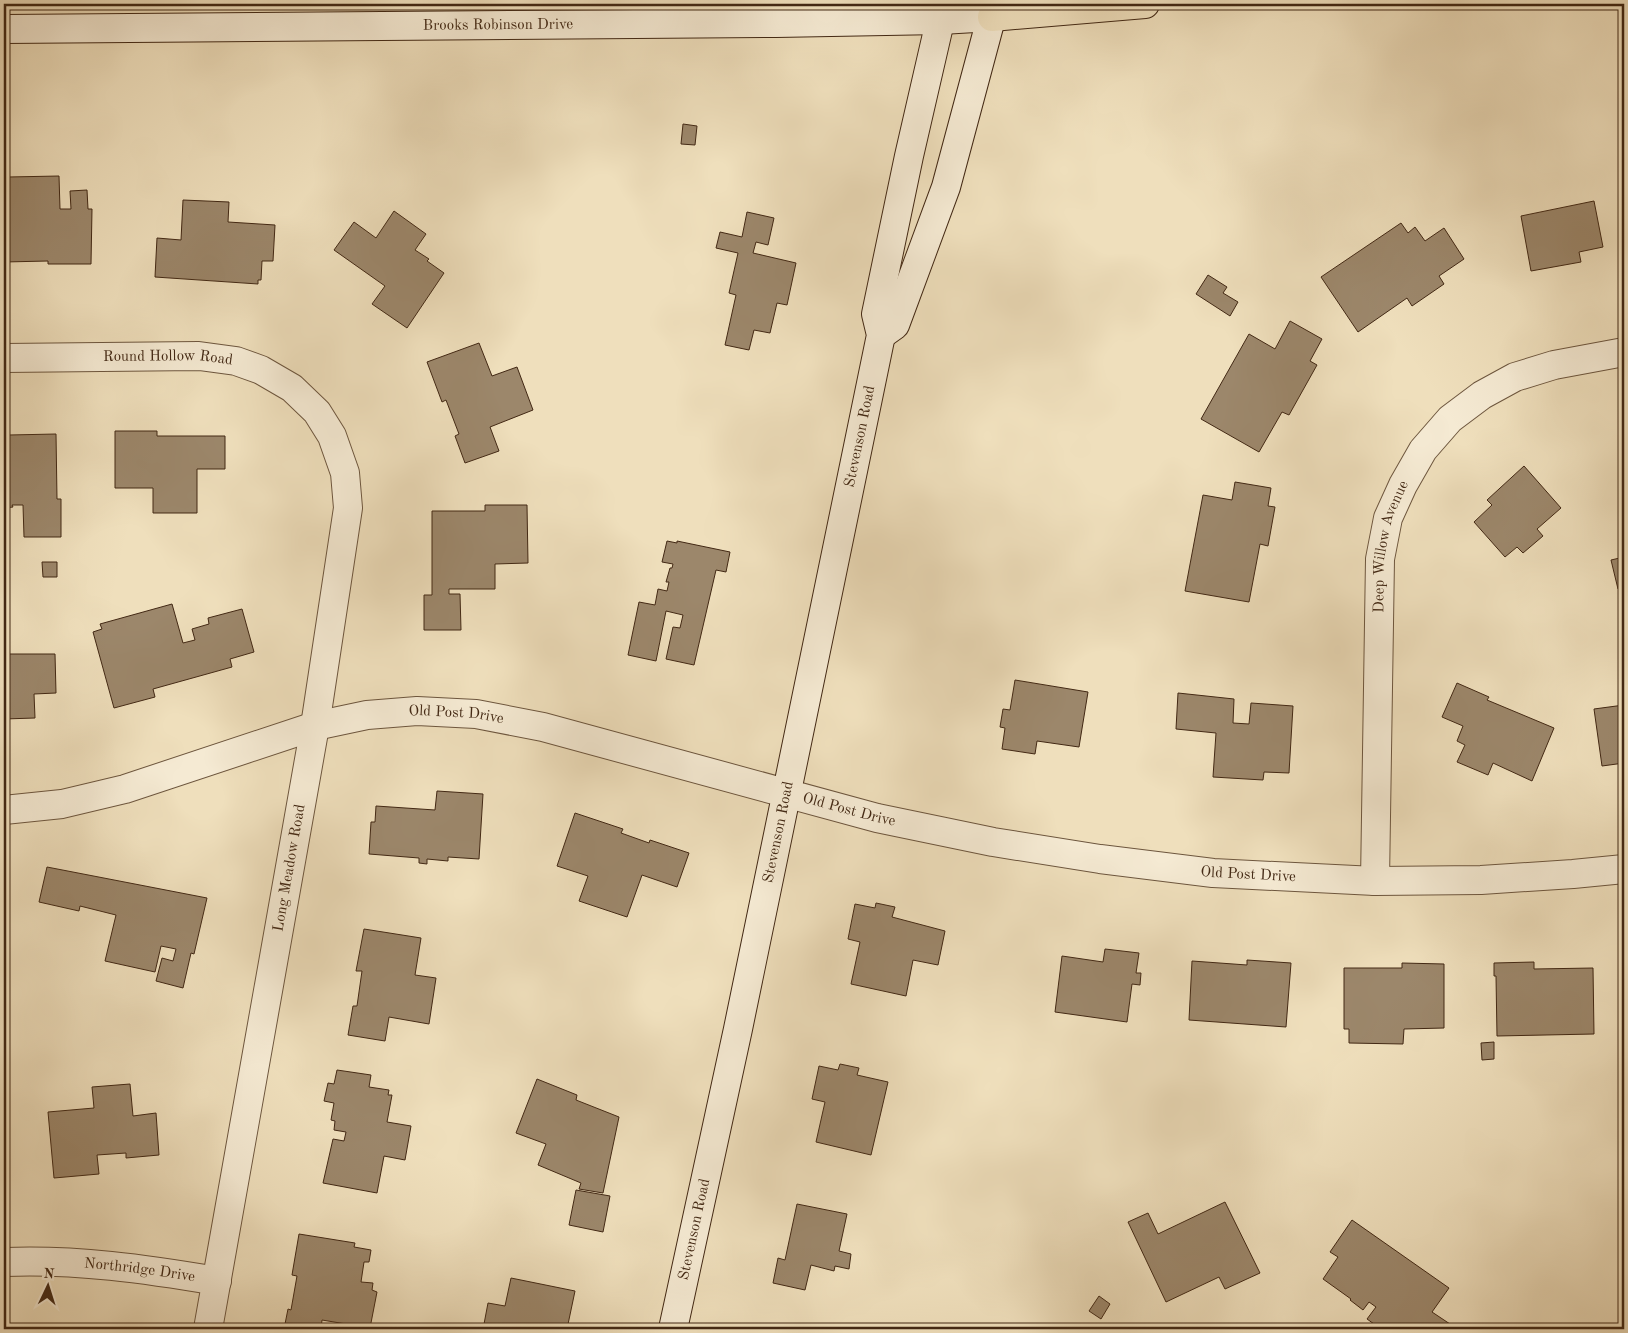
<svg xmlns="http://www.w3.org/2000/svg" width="1628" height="1333" viewBox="0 0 1628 1333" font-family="'Old Standard TT',serif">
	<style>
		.building { fill: #9c876b; stroke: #422814 }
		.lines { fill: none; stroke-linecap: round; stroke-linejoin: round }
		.street-casing { stroke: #6d563e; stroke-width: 30 }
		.secondary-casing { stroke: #422814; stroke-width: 30 }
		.highway-casing { stroke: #422814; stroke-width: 30 }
		.street { stroke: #f5ead3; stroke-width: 28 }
		.secondary { stroke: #f5ead3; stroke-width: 28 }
		.highway { stroke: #efdfbc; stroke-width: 28 }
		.labels { text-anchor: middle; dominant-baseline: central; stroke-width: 5; stroke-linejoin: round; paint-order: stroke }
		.street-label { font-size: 15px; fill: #422814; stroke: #f5ead3 }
	</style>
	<rect width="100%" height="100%" fill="#efdfbc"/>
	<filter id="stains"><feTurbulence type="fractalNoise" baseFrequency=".004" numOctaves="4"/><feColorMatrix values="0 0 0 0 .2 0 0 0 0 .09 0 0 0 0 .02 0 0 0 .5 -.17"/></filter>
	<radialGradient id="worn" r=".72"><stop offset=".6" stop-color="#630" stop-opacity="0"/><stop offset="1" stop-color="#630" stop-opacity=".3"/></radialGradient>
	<!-- building -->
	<path class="building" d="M 683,124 L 697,126 L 695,145 L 681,144 Z
		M 59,176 L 60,209 L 71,209 L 70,191 L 87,190 L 88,209 L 92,209 L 91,264 L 48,264 L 48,261 L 4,262 L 4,224 L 9,224 L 8,177 Z
		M 183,200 L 229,202 L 228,222 L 275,225 L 273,261 L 262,261 L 261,280 L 258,280 L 258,284 L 155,277 L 157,238 L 181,240 Z
		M 1594,201 L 1603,247 L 1579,252 L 1581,262 L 1531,271 L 1521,216 Z
		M 394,211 L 426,234 L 415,250 L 429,259 L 427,261 L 444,273 L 407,328 L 372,304 L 385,286 L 334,250 L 354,222 L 376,238 Z
		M 747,212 L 774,218 L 768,245 L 756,242 L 753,253 L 796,263 L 787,305 L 777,303 L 770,333 L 754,330 L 749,350 L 725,345 L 736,295 L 729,293 L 738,253 L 716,248 L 720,232 L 742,237 Z
		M 1401,223 L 1408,233 L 1415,227 L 1425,241 L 1444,228 L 1464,259 L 1439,276 L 1444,284 L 1412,306 L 1407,298 L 1358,332 L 1321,277 Z
		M 1208,275 L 1227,287 L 1223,293 L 1238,302 L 1230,316 L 1196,294 Z
		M 1290,321 L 1322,339 L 1310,361 L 1317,365 L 1289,415 L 1282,412 L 1259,452 L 1201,419 L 1249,334 L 1275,349 Z
		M 479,343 L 492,376 L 517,367 L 533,410 L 490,427 L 499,451 L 465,463 L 455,436 L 459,434 L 446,400 L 442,402 L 427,362 Z
		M 115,431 L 157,431 L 157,436 L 225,436 L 225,469 L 197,469 L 197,513 L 153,513 L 153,488 L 115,488 Z
		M 56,434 L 57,499 L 61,499 L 61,537 L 24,537 L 23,505 L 12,505 L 13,507 L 4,508 L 4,454 L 9,454 L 9,435 Z
		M 1524,466 L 1561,508 L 1537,529 L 1543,536 L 1523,553 L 1517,547 L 1505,557 L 1474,522 L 1492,505 L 1487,500 Z
		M 1235,482 L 1271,488 L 1268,506 L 1275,507 L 1268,546 L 1260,544 L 1249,602 L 1185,591 L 1203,495 L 1232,500 Z
		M 485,505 L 527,505 L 528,563 L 495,564 L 495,589 L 449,589 L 449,594 L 460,594 L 461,630 L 424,630 L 424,595 L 432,595 L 432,511 L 485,511 Z
		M 667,541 L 677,543 L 677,541 L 730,552 L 726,572 L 716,570 L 694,665 L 666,659 L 673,627 L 680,628 L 683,615 L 666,611 L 656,661 L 628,655 L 639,602 L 655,605 L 658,589 L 667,591 L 669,582 L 666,582 L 670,568 L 672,568 L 673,564 L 662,562 Z
		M 1624,557 L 1624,588 L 1618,589 L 1611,560 Z
		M 42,562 L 57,562 L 57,577 L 43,577 Z
		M 172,604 L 183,643 L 195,640 L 192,629 L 209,624 L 208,618 L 242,609 L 254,652 L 230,659 L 232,667 L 153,689 L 155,697 L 114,708 L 93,632 L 102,629 L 100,624 Z
		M 4,654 L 55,654 L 56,693 L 34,694 L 35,718 L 4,719 Z
		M 1015,680 L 1088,692 L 1079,747 L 1037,741 L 1035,754 L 1002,749 L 1005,728 L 1000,727 L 1003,709 L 1010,710 Z
		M 1457,683 L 1489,697 L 1487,700 L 1554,728 L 1532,781 L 1493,763 L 1488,775 L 1457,762 L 1465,745 L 1457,741 L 1463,726 L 1442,717 Z
		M 1178,693 L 1234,699 L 1233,723 L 1249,724 L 1251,703 L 1293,706 L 1289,773 L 1264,772 L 1263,780 L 1213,777 L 1216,733 L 1176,729 Z
		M 1624,705 L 1624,763 L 1602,766 L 1594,709 Z
		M 437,791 L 483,794 L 479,859 L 448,857 L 448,861 L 427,859 L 427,864 L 419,863 L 419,858 L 369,854 L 371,822 L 375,822 L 376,806 L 435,810 Z
		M 575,813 L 623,829 L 621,833 L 649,843 L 650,840 L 689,853 L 677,887 L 642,875 L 627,917 L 579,901 L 588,876 L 557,866 Z
		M 47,867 L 207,898 L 194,954 L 191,953 L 183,988 L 156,981 L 162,958 L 173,961 L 176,949 L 161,946 L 155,972 L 105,961 L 116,915 L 80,906 L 79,911 L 39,902 Z
		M 876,903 L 895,907 L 892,917 L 945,931 L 938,965 L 913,960 L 906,996 L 851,984 L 860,942 L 848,939 L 855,904 L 875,908 Z
		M 364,929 L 421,938 L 415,975 L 436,978 L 429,1024 L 389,1017 L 385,1041 L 348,1035 L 353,1006 L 357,1006 L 362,971 L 356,971 Z
		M 1105,949 L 1139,953 L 1136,973 L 1141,973 L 1140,985 L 1132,984 L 1127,1022 L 1055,1012 L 1062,956 L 1103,962 Z
		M 1247,960 L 1291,963 L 1286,1027 L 1189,1020 L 1192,961 L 1247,965 Z
		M 1534,962 L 1534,969 L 1593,968 L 1594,1034 L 1497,1036 L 1496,976 L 1494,976 L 1494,963 Z
		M 1402,963 L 1444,964 L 1444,1028 L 1404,1029 L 1403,1044 L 1349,1043 L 1349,1029 L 1344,1029 L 1344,968 L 1402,968 Z
		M 1494,1042 L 1494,1059 L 1482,1060 L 1481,1043 Z
		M 840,1064 L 859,1068 L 857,1075 L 888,1082 L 871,1155 L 816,1142 L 825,1102 L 812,1099 L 819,1066 L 838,1070 Z
		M 337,1070 L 371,1075 L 369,1087 L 389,1090 L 388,1095 L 392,1095 L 387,1122 L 411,1126 L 405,1160 L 384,1156 L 377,1193 L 323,1183 L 333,1139 L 344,1141 L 346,1132 L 334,1130 L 335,1121 L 331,1120 L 334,1103 L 324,1101 L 328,1083 L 334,1084 Z
		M 537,1079 L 577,1095 L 576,1100 L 619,1117 L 603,1193 L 579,1189 L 581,1183 L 538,1165 L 546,1144 L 516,1133 Z
		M 130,1084 L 133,1116 L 156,1113 L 159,1155 L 126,1158 L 126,1153 L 97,1155 L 99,1174 L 54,1178 L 48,1112 L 94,1108 L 92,1087 Z
		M 576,1190 L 610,1196 L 603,1232 L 569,1225 Z
		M 1225,1202 L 1260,1273 L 1225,1289 L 1219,1277 L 1166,1302 L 1128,1222 L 1148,1213 L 1158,1234 Z
		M 797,1204 L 847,1214 L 839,1251 L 851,1254 L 849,1269 L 835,1266 L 834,1271 L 811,1265 L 805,1290 L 773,1283 L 778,1258 L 785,1260 Z
		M 1352,1220 L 1449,1288 L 1432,1312 L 1450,1324 L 1447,1329 L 1381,1329 L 1367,1319 L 1376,1307 L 1369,1302 L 1363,1310 L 1350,1300 L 1351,1299 L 1323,1279 L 1338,1257 L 1330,1252 Z
		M 299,1234 L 355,1243 L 354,1247 L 371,1250 L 369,1262 L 364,1262 L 361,1282 L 373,1283 L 372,1290 L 377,1292 L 370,1328 L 322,1320 L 321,1329 L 284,1329 L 288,1309 L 291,1310 L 297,1276 L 292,1275 Z
		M 511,1278 L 575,1291 L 567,1329 L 492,1329 L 493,1326 L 484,1324 L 488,1303 L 505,1306 Z
		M 1099,1296 L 1110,1304 L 1101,1319 L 1089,1311 Z"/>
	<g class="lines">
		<!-- street casing -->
		<g class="street-casing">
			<g id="street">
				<path id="s1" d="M 4,358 L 199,356 L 236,361 L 261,370 L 292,388 L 317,412 L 332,436 L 345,473 L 348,508 L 315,726 L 208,1329"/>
				<path id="s2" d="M 4,810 L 62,804 L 125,789 L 315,726 L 367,715 L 417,711 L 476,714 L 543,727 L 877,818 L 993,842 L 1100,859 L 1213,873 L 1375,881 L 1481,880 L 1573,874 L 1624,869"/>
				<path id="s3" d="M 1375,881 L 1380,559 L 1388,518 L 1403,485 L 1423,450 L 1450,419 L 1482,395 L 1515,377 L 1554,365 L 1624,352"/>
				<path id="s4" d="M 4,1262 C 76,1259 146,1269 217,1281"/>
			</g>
		</g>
		<!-- secondary casing -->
		<g class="secondary-casing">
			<g id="secondary">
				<path id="s5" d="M 4,29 L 776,23 L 941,20 L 992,17"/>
				<path d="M 881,335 L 895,325 L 946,187 L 995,4"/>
				<path id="s6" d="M 673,1329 L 738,1029 L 881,335 L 876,314 L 909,156 L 944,4"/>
			</g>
		</g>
		<!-- highway casing -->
		<g class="highway-casing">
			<path id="highway" d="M 992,17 L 1145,4"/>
		</g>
		<!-- street -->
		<use href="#street" class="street"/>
		<!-- secondary -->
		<use href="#secondary" class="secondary"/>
		<!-- highway -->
		<use href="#highway" class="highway"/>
	</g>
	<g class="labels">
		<!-- street labels -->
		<g class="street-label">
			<text stroke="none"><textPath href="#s5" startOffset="494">Brooks Robinson Drive</textPath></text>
			<text stroke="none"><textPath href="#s1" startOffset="164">Round Hollow Road</textPath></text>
			<text stroke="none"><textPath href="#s6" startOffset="912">Stevenson Road</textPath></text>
			<text stroke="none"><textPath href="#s3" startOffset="336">Deep Willow Avenue</textPath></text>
			<text stroke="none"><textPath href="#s2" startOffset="466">Old Post Drive</textPath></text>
			<text stroke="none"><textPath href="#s2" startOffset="871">Old Post Drive</textPath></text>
			<text stroke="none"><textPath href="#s6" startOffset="508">Stevenson Road</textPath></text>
			<text transform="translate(290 868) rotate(-80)">Long Meadow Road</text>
			<text stroke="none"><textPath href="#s2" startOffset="1276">Old Post Drive</textPath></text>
			<text stroke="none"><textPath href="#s6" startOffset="102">Stevenson Road</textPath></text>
			<text stroke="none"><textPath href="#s4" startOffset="136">Northridge Drive</textPath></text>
		</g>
	</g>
	<!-- margin -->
	<rect width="1628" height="1333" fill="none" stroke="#efdfbc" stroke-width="20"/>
	<rect x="5" y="5" width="1618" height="1323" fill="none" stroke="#422814" stroke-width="2.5"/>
	<rect x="10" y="10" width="1608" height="1313" fill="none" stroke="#422814"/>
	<!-- north arrow -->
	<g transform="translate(48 1286) rotate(4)" stroke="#f5ead3" stroke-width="4" paint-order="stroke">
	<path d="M0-4L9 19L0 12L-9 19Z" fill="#422814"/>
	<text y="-8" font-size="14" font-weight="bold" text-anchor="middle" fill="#422814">N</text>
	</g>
	<rect width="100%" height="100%" filter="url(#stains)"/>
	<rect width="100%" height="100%" fill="url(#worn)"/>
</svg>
